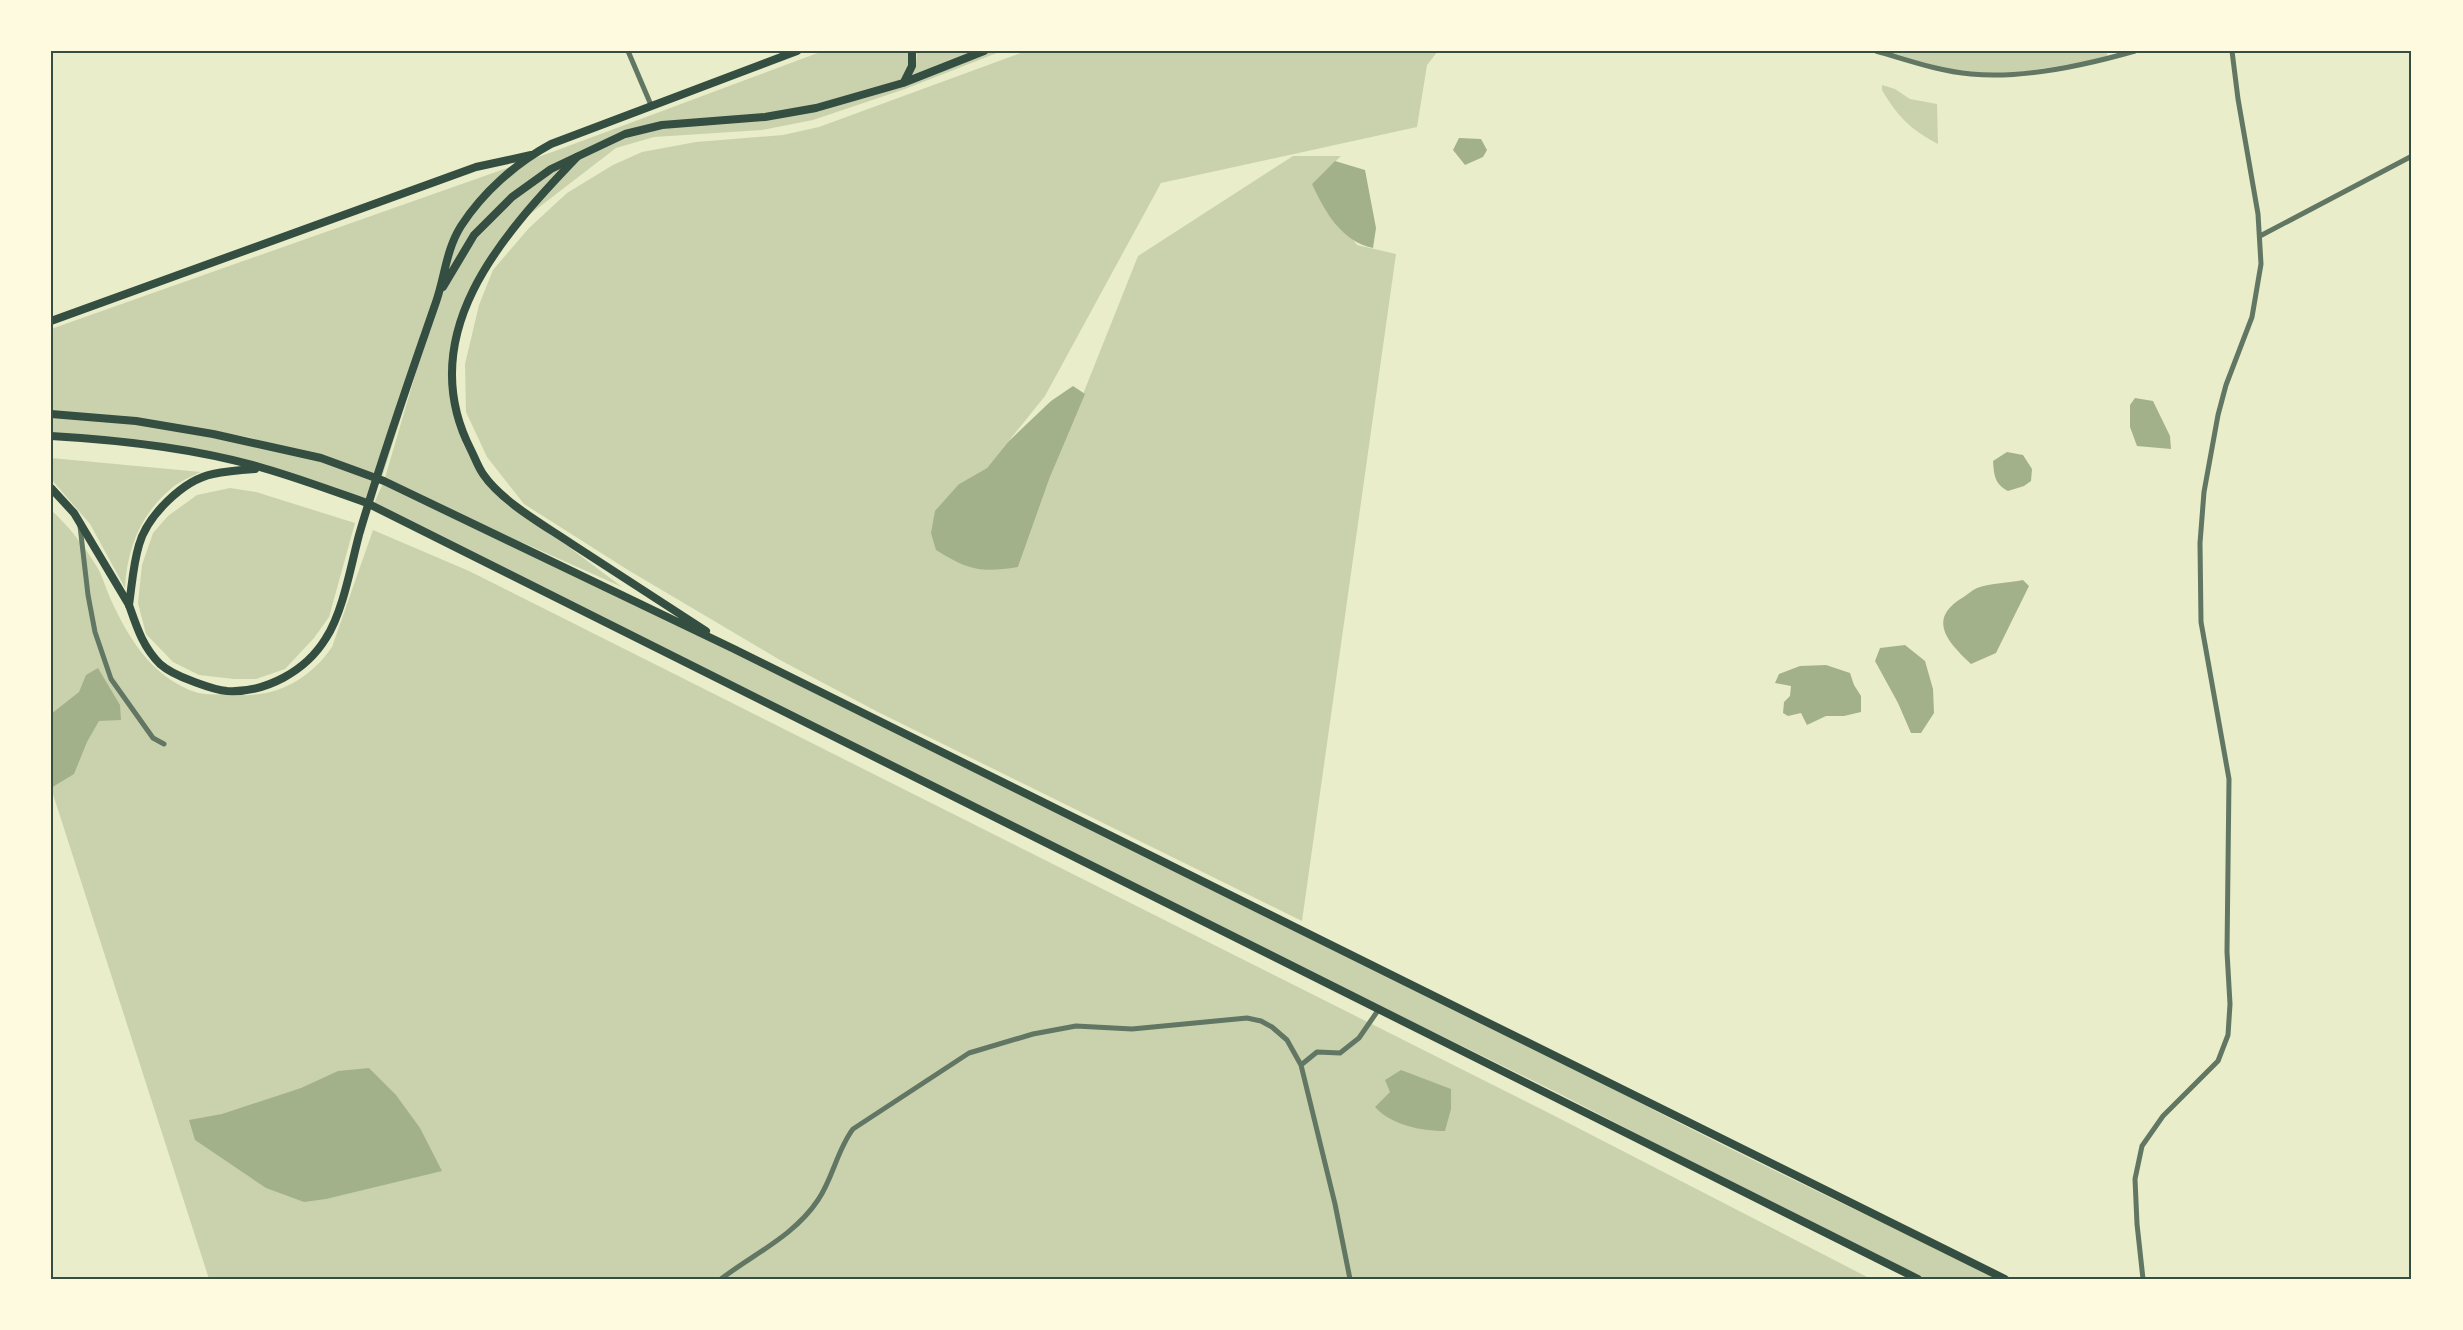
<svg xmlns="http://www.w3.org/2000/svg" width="2463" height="1330" viewBox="0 0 2463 1330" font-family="'Exo 2',sans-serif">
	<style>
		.green { fill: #cad2ad; fill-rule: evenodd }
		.water { fill: #a3b18a }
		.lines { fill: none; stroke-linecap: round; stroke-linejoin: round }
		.minor { stroke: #617663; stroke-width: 5 }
		.primary { stroke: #344e41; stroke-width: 8 }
		.trunk { stroke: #344e41; stroke-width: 8 }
		.neatline { fill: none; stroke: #344e41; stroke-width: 2 }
	</style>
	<rect width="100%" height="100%" fill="#e9edc9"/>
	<!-- green -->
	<path class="green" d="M 823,51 L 910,51 L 915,68 L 917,55 L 915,51 L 1002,51 L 905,89 L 813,120 L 762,130 L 654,137 L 616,148 L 525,218 L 486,269 L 454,336 L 452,407 L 463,444 L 483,475 L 517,508 L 622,587 L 414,494 L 1518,1037 C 1675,1125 1838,1202 2001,1279 L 1918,1279 L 1560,1094 L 1062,850 L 373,506 L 384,481 L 421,355 L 381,480 L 367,503 L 263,468 L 193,453 L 51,436 L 51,329 L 555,151 ZM 156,421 L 248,437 L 307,454 Z
		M 1026,51 L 1438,51 L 1427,65 L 1417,127 L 1161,183 L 1045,396 L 987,468 L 959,484 L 1018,567 L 1050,477 L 1138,256 L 1293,156 L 1341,156 L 1312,184 L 1357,245 L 1396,254 L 1302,921 L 878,712 L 780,660 L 628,570 L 524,504 L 487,457 L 466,412 L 465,364 L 479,305 L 493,270 L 529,228 L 567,193 L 613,165 L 642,152 L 696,142 L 783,135 L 819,127 Z
		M 1876,51 L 2106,51 L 2108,58 L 2015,73 L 1972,74 Z
		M 1882,85 L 1895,89 L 1910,99 L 1937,104 L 1938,144 C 1910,129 1898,117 1882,90 Z
		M 51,458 L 201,472 C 192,476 181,481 173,487 C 141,513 127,548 125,588 L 90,524 L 51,479 Z
		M 230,488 L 256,492 L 355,523 L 329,617 L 314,638 L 285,669 L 256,679 L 234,679 L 199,675 L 173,662 L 146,634 L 138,603 L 142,565 L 153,533 L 168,516 L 197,495 Z
		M 51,510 C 68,525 85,547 97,567 C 103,577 106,589 111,600 C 129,639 152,677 195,692 C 208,696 226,694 240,695 C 278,697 311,678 332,647 L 373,530 L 469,571 L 1545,1111 L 1871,1279 L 209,1279 L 51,788 Z"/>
	<!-- water -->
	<path class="water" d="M 1459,138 L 1481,139 L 1487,150 L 1483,157 L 1465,165 L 1453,150 Z
		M 1335,161 L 1365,170 L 1376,228 L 1373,248 C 1341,241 1325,212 1312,184 Z
		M 1073,386 L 1085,394 L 1050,477 L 1018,567 C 981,573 968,570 936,550 L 931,533 L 935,511 L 959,484 L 987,468 L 1008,442 L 1051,401 Z
		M 2135,398 L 2153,401 L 2170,436 L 2171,449 L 2137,446 L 2130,427 L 2130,405 Z
		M 2007,452 L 2023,455 L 2032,469 L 2031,481 L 2024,486 L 2008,491 C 1995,484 1994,476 1993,461 Z
		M 2023,580 L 2029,586 L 1996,653 L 1971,664 C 1949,643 1926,620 1962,598 C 1967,595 1972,590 1977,588 C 1991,583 2009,583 2023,580 Z
		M 1905,645 L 1925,661 L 1933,689 L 1934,713 L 1921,733 L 1911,733 L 1898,703 L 1875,661 L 1880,648 Z
		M 1826,665 L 1850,673 L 1854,685 L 1861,696 L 1861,712 L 1844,716 L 1826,716 L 1807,725 L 1801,713 L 1788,716 L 1783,713 L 1784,702 L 1790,696 L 1791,686 L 1775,683 L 1779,674 L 1800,666 Z
		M 98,668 L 120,705 L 121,720 L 99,721 L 87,742 L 74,774 L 51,788 L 51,714 L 79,692 L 86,675 Z
		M 369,1068 L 396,1095 L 420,1128 L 442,1171 L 326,1199 L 304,1202 L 266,1188 L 195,1140 L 189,1120 L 222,1114 L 301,1088 L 338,1071 Z
		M 1401,1070 L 1451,1089 L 1451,1109 L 1445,1131 C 1421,1131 1391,1125 1375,1107 L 1390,1092 L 1385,1080 Z"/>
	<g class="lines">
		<!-- minor -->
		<path class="minor" d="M 628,51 L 651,105
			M 1876,51 C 1908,60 1938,71 1971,74 C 2022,79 2086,65 2135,51
			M 2260,236 L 2412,156
			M 80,526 L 88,595 L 95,632 L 111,679 L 153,738 L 164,744
			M 1301,1065 L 1317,1052 L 1340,1053 L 1359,1038 L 1379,1009
			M 721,1279 C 755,1253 794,1236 818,1200 C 833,1178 837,1150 853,1129 L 969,1053 L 1033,1034 L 1076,1026 L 1132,1029 L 1247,1018 L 1261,1021 L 1272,1027 L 1287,1040 L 1301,1065 L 1335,1204 L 1350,1279
			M 2143,1279 L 2137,1224 L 2135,1179 L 2142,1146 L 2163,1116 L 2218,1061 L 2228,1035 L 2230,1004 L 2227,952 L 2229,779 L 2201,622 L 2200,543 L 2204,492 L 2218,415 L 2226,385 L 2252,317 L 2261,264 L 2258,214 L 2238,99 L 2232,51"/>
		<!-- primary -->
		<path class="primary" d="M 904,82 L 912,66 L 912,51
			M 443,287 L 474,235 L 512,197 L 551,169 L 625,134 L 662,125 L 765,117 L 816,108 L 903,83 L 984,51
			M 129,605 C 137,628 143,647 160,664 C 169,672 181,677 192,681 C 203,685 215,690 227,691 C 266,693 306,671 326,638 C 343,612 351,565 359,535 C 382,456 409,380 436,302 C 445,276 446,250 461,226 C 483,192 516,163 551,144 L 797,51"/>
		<!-- trunk -->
		<path class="trunk" d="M 577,157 C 501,236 412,335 471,450 C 475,458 478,467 483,474 C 502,502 544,525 572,544 C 617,573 661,602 706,631
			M 51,321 L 476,167 L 531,155
			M 51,414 L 136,421 L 213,434 L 321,458 L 384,481 L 734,649 L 2005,1279
			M 51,436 C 121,440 195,448 263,468 C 298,478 333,491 367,503 L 1918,1279
			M 51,488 L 74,513 L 129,605
			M 129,605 C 132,585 133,565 139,545 C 147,516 183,480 213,474 C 227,471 241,470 255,469"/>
	</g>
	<!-- border -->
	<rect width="2463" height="1330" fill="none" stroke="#fefae0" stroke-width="105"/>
	<rect x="52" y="52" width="2358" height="1226" class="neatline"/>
</svg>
